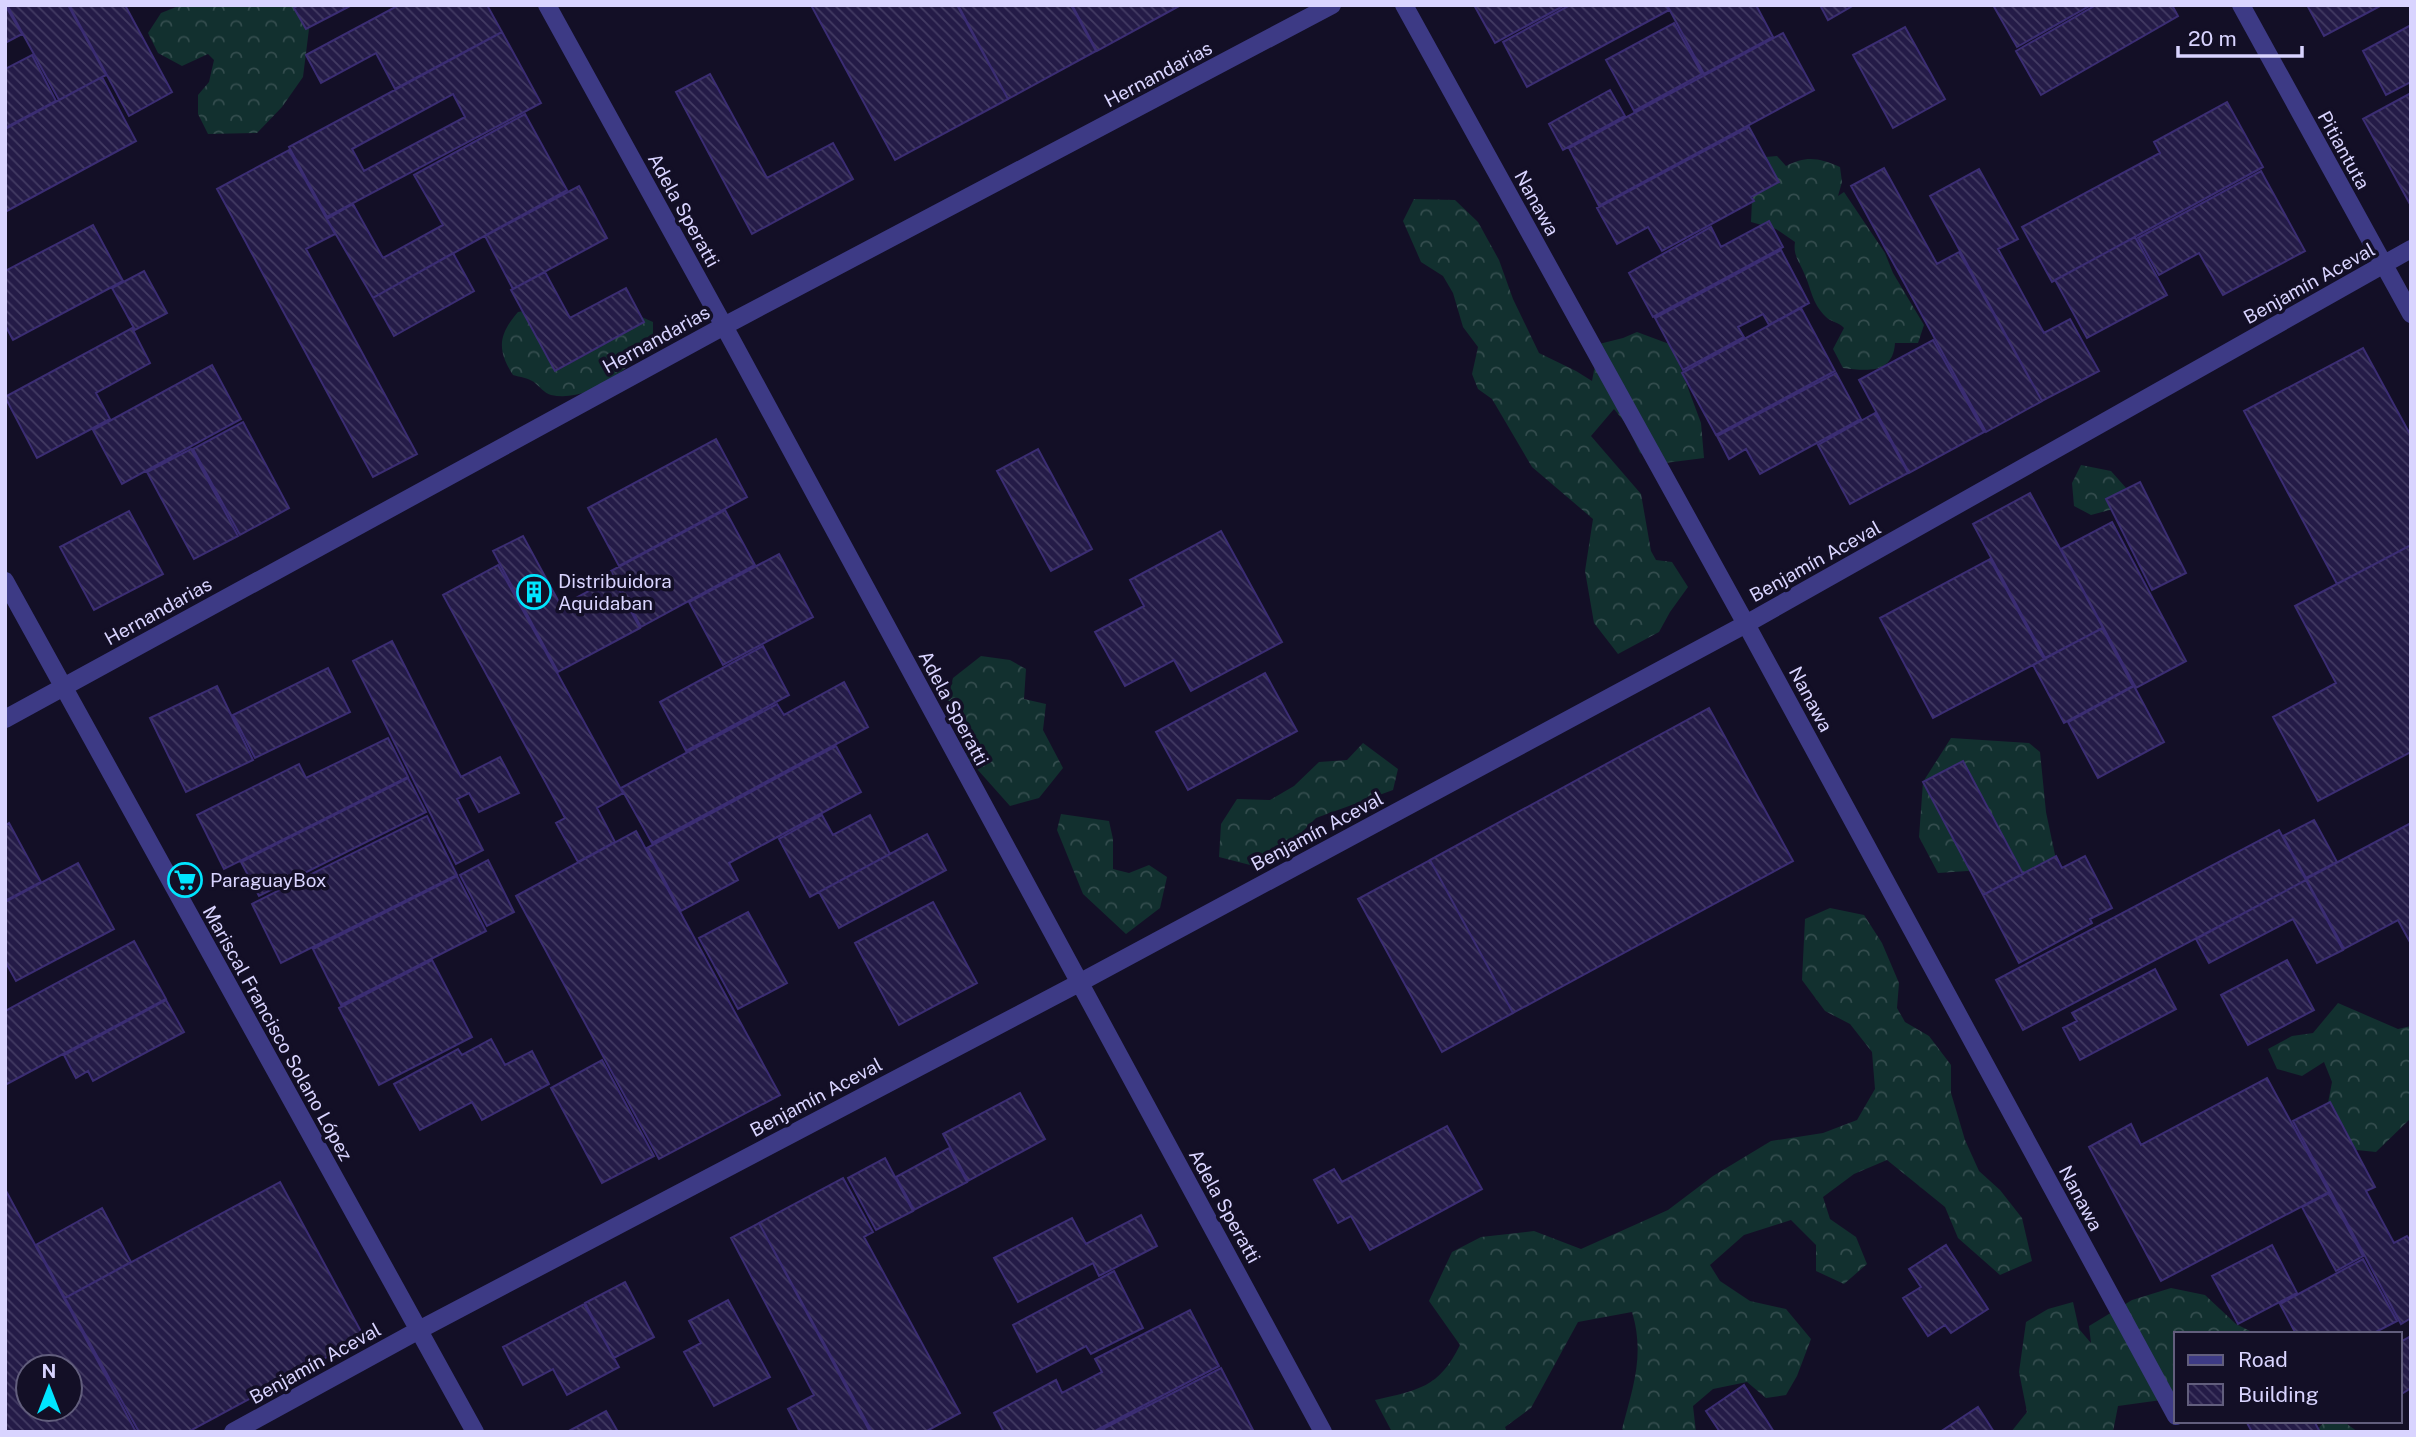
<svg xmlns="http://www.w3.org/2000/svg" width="2416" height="1437" viewBox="0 0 2416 1437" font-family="'Public Sans',sans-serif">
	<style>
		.forest { fill: url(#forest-crowns) }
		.building { fill: url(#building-back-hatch); stroke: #3b2d73; stroke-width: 2; fill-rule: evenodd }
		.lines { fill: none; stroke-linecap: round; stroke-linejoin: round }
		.street { stroke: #3d3a85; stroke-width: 18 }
		.labels { text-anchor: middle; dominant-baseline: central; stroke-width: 7; stroke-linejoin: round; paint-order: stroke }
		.street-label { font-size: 19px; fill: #d9d4ff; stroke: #130f26 }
		.poi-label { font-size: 19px; fill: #d9d4ff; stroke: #130f26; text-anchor: start }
	</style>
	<defs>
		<pattern id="forest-crowns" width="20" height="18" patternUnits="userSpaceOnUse" patternTransform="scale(1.75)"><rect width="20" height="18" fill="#12302f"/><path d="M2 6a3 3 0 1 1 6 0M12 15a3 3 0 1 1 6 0" fill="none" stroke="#344d4e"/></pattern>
		<pattern id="building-back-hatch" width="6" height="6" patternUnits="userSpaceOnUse" patternTransform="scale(1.75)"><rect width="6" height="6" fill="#241b47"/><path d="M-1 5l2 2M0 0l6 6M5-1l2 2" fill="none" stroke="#433b63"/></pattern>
	</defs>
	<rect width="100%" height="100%" fill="#130f26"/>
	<!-- forest -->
	<path class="forest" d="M 181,5 L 312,5 L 303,77 L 282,107 L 257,133 L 208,134 L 198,114 L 198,95 L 209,82 L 214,60 L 208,54 L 182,66 L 158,53 L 148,33 L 161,13 Z
		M 1777,156 L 1786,166 C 1806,155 1820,158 1840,167 L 1842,182 L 1838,196 L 1844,192 L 1885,253 L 1893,273 L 1924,325 L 1918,343 L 1895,343 C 1893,374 1868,371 1843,368 L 1833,349 L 1844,328 C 1839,322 1831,322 1826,317 C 1811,302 1812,290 1804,273 C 1799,261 1793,255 1795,242 L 1776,229 L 1751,222 L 1754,158 Z
		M 1414,199 L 1455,200 L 1478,222 L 1499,260 L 1513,299 L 1539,353 L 1576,371 L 1592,381 L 1599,344 L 1623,338 L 1637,332 L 1672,345 L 1701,423 L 1704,458 L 1665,463 L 1640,453 L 1627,425 L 1614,409 L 1591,436 L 1641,494 L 1651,551 L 1656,560 L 1672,562 L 1688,587 L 1670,612 L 1659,632 L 1618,654 L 1594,623 L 1585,571 L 1593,519 L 1532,467 L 1492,399 L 1478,389 L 1472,374 L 1478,347 L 1463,327 L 1453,293 L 1443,276 L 1421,262 L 1403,221 Z
		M 544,308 L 565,322 L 637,315 L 653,322 L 653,342 C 629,368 590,403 551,395 C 544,393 539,386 534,382 C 528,378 520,377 513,375 C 497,350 498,335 518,312 Z
		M 2081,465 L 2111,471 L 2127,489 L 2117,508 L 2091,515 L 2074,506 L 2072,483 Z
		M 981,656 L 1010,660 L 1026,669 L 1024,699 L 1046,704 L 1043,730 L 1063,768 L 1039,798 L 1010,806 L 969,760 L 947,702 L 953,678 Z
		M 1951,738 L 2029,743 L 2040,752 L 2046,812 L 2058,869 L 2014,896 L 1997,869 L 1938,873 L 1919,837 L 1923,782 Z
		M 1363,743 L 1398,769 L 1393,790 L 1316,818 L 1292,842 L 1254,866 L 1219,857 L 1221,824 L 1237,799 L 1270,800 L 1294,786 L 1319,762 L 1347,760 Z
		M 1061,814 L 1109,821 L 1113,839 L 1113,869 L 1129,873 L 1149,865 L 1167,877 L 1160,908 L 1126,934 L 1083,894 L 1057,830 Z
		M 1830,908 L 1864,915 L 1882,943 L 1899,983 L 1897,1008 L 1905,1022 L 1929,1036 L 1951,1065 L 1951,1093 L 1965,1140 L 1979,1171 L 2000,1190 L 2022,1218 L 2032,1261 L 2000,1275 L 1958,1238 L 1945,1207 L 1887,1160 L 1854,1174 L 1823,1197 L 1830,1219 L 1856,1237 L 1867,1264 L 1844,1284 L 1816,1271 L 1816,1245 L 1791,1220 L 1744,1235 L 1710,1265 L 1720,1281 L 1750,1301 L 1786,1309 L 1811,1339 L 1797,1376 L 1786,1395 L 1766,1398 L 1747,1382 L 1713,1389 L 1693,1406 L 1696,1432 L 1626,1432 L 1622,1429 C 1633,1387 1645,1355 1632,1312 L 1578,1322 L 1531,1408 L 1505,1427 L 1507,1432 L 1392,1432 L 1375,1400 C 1418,1390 1439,1388 1460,1345 L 1429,1301 L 1452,1252 L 1481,1237 L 1534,1231 L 1581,1249 L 1668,1210 L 1713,1176 L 1771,1141 L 1823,1133 L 1857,1120 L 1875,1089 L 1872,1052 L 1850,1024 L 1825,1011 L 1802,980 L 1805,919 Z
		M 2338,1003 L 2398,1029 L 2411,1026 L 2411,1118 L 2376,1152 L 2337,1148 L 2324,1124 L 2332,1082 L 2324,1062 L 2302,1076 L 2277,1069 L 2268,1049 L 2292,1036 L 2313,1033 Z
		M 2171,1288 L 2205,1295 L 2236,1324 L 2256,1334 L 2176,1334 L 2176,1398 L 2118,1406 L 2113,1432 L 2011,1432 L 2027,1412 L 2019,1372 L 2026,1322 L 2048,1309 L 2073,1302 L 2079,1329 L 2091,1343 L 2089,1326 L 2132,1300 Z
		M 2325,1421 L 2343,1421 L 2358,1432 L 2315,1432 Z"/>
	<!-- building -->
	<path class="building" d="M 5,5 L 22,34 L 5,43 Z
		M 7,5 L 68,5 L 106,75 L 59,100 Z
		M 69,5 L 125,5 L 172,92 L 129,116 Z
		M 299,5 L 352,5 L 306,29 L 294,8 Z
		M 399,5 L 487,5 L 502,32 L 395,89 L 376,53 L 321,83 L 306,55 Z
		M 811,5 L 957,5 L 1008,99 L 895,160 Z
		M 958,5 L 1071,5 L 1096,51 L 1008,99 Z
		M 1072,5 L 1181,5 L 1097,51 Z
		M 1474,5 L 1565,5 L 1495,43 Z
		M 1570,5 L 1666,5 L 1669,10 L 1527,87 L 1503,42 Z
		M 1667,5 L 1756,5 L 1773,37 L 1704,74 Z
		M 1820,5 L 1854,5 L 1828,20 Z
		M 1993,5 L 2091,5 L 2017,47 Z
		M 2096,5 L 2172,5 L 2178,16 L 2041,95 L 2016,51 Z
		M 2307,5 L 2382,5 L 2324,36 Z
		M 1674,23 L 1702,74 L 1634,111 L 1606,60 Z
		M 2411,25 L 2411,82 L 2386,95 L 2363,51 Z
		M 1905,27 L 1945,99 L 1893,128 L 1853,55 Z
		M 502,32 L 541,103 L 327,217 L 289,147 ZM 453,94 L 465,117 L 364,171 L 352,149 Z
		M 1783,33 L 1814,90 L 1599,206 L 1569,148 Z
		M 32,55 L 56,101 L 5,128 L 5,69 Z
		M 710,74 L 767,178 L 833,143 L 853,179 L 752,234 L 676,92 Z
		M 102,77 L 136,141 L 5,212 L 5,129 Z
		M 1610,90 L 1625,116 L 1563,150 L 1549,124 Z
		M 2411,93 L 2411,206 L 2363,119 Z
		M 2227,102 L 2263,167 L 2052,282 L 2022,227 L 2160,153 L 2154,142 Z
		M 525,114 L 567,190 L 373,298 L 327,219 L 353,204 L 383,258 L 443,225 L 414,175 Z
		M 1749,127 L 1779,182 L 1751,197 L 1754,201 L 1662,251 L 1648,227 L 1617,244 L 1597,208 Z
		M 289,150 L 335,234 L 306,249 L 417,454 L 373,477 L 217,189 Z
		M 1884,168 L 1937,264 L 1959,252 L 2042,401 L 1986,432 L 1851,186 Z
		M 1979,169 L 2018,239 L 1998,249 L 2044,333 L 2070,319 L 2099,371 L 2042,401 L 1930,196 Z
		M 2261,171 L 2305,251 L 2223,295 L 2199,253 L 2159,275 L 2138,238 Z
		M 579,186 L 607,238 L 513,289 L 485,236 Z
		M 1769,221 L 1783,247 L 1653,317 L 1629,273 L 1711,227 L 1721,247 Z
		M 93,225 L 123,281 L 13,340 L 5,325 L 5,271 Z
		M 2135,237 L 2167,295 L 2087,338 L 2055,280 Z
		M 1781,250 L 1809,303 L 1769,325 L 1763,314 L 1738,327 L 1744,337 L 1683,370 L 1655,318 Z
		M 453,253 L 474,291 L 394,336 L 373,298 Z
		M 144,271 L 167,313 L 135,330 L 112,288 Z
		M 545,272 L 570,318 L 626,288 L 644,322 L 555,371 L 511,290 Z
		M 1801,308 L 1835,371 L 1716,435 L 1682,373 Z
		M 132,328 L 150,363 L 96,393 L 110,419 L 37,458 L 5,397 Z
		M 1933,340 L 1984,432 L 1909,473 L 1859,380 Z
		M 2363,348 L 2411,436 L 2411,545 L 2337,584 L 2244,411 Z
		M 212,365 L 241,419 L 122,484 L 93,430 Z
		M 1836,373 L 1861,419 L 1760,474 L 1746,449 L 1729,459 L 1717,436 Z
		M 1875,413 L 1908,473 L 1850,504 L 1818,445 Z
		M 243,422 L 289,508 L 240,535 L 193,449 Z
		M 716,439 L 747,497 L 619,566 L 588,508 Z
		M 191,449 L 238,536 L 194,559 L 147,472 Z
		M 1038,449 L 1092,549 L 1051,571 L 997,471 Z
		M 2140,482 L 2186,573 L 2152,590 L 2106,499 Z
		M 2030,493 L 2103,628 L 2045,658 L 1973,524 Z
		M 725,510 L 755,565 L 641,627 L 611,571 Z
		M 129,511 L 163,574 L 94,610 L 60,547 Z
		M 2112,522 L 2186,661 L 2136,688 L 2061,549 Z
		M 1221,531 L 1282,642 L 1191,691 L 1174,660 L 1125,686 L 1095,632 L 1144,606 L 1130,580 Z
		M 523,536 L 561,606 L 613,578 L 640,628 L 558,672 L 493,551 Z
		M 2411,545 L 2411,752 L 2318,801 L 2273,717 L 2336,683 L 2295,606 Z
		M 779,554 L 813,617 L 723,665 L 689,602 Z
		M 1990,559 L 2044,659 L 1933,718 L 1880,618 Z
		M 498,565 L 623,793 L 597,808 L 615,842 L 578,862 L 556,823 L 565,818 L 443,595 Z
		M 2102,628 L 2133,686 L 2064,723 L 2033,665 Z
		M 392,641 L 461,777 L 500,757 L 519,793 L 479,812 L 469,793 L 457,799 L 483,850 L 456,864 L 353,661 Z
		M 763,646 L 789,695 L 686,751 L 660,702 Z
		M 328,668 L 350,712 L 255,758 L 233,715 Z
		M 1265,673 L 1297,731 L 1188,790 L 1156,732 Z
		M 844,682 L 868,727 L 652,843 L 621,788 L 777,704 L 784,715 Z
		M 217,686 L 253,760 L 186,792 L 150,718 Z
		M 2134,686 L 2164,742 L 2098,778 L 2068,722 Z
		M 1709,708 L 1793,861 L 1513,1013 L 1430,860 Z
		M 388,738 L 408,777 L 224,869 L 197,815 L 299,764 L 306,778 Z
		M 836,746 L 861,792 L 729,863 L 738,880 L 681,911 L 647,848 Z
		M 1963,761 L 2023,874 L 1983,895 L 1923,782 Z
		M 408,778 L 426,812 L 259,896 L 241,862 Z
		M 822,815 L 833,835 L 870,815 L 890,854 L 810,897 L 779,839 Z
		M 427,816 L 457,875 L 281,963 L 252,904 Z
		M 2314,820 L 2337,862 L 2306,878 L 2283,836 Z
		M 9,823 L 41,882 L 5,901 L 5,826 Z
		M 2411,823 L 2411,944 L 2398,920 L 2344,949 L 2306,879 Z
		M 2279,830 L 2306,880 L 2023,1030 L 1996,980 Z
		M 636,831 L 780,1095 L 659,1159 L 516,896 Z
		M 927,834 L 946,870 L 839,928 L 819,892 Z
		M 2056,856 L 2062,868 L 2085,856 L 2112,908 L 2090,919 L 2092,923 L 2019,963 L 1983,895 Z
		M 488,860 L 514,912 L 487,926 L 460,875 Z
		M 1430,860 L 1513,1013 L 1442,1052 L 1358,899 Z
		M 78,863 L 114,929 L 16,981 L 5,961 L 5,902 Z
		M 457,876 L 486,931 L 341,1005 L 313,949 Z
		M 2306,880 L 2343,950 L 2317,963 L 2293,919 L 2209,963 L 2196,939 Z
		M 933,902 L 977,983 L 899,1025 L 855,943 Z
		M 748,912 L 787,983 L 738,1009 L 699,938 Z
		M 134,941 L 166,999 L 5,1085 L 5,1011 Z
		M 432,960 L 472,1037 L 379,1085 L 339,1008 Z
		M 2287,960 L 2314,1010 L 2248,1045 L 2221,995 Z
		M 2155,969 L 2176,1009 L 2080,1060 L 2063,1028 L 2077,1021 L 2072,1013 Z
		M 166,1000 L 184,1032 L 93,1081 L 88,1071 L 76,1078 L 64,1055 Z
		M 491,1039 L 505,1065 L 532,1051 L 549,1084 L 482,1120 L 472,1102 L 420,1130 L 394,1084 L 458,1049 L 462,1055 Z
		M 602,1060 L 654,1156 L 602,1183 L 551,1088 Z
		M 2267,1078 L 2329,1192 L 2161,1281 L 2089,1147 L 2131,1124 L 2141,1145 Z
		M 1020,1093 L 1045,1139 L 968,1181 L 943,1134 Z
		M 2330,1102 L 2375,1187 L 2366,1191 L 2394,1243 L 2407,1236 L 2411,1242 L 2411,1318 L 2401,1324 L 2293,1121 Z
		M 1447,1126 L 1482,1189 L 1370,1250 L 1351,1216 L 1338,1223 L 1314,1180 L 1334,1169 L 1342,1182 Z
		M 949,1148 L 967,1182 L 914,1210 L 896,1177 Z
		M 885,1158 L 913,1211 L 876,1230 L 848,1178 Z
		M 843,1178 L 873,1232 L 864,1237 L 960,1413 L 925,1432 L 872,1432 L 759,1223 Z
		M 280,1182 L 364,1337 L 188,1432 L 139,1432 L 65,1298 Z
		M 5,1189 L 136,1432 L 5,1432 ZM 28,1367 L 70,1367 L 70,1409 L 28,1409 Z
		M 2329,1193 L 2363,1256 L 2336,1271 L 2302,1207 Z
		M 102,1208 L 131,1262 L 65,1298 L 36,1245 Z
		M 1141,1215 L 1157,1246 L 1099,1276 L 1093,1263 L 1018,1302 L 994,1258 L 1072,1218 L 1086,1244 Z
		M 759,1223 L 870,1432 L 800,1432 L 788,1409 L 814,1395 L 731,1238 Z
		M 1946,1245 L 1988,1309 L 1951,1333 L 1945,1325 L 1928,1336 L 1903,1298 L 1921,1287 L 1909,1269 Z
		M 2272,1245 L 2297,1293 L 2238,1324 L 2212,1276 Z
		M 2363,1259 L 2397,1321 L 2372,1334 L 2296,1334 L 2280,1304 Z
		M 1114,1271 L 1143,1328 L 1091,1354 L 1086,1346 L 1037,1372 L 1013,1325 Z
		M 625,1282 L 654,1337 L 614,1358 L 585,1303 Z
		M 728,1300 L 770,1377 L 714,1406 L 684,1352 L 701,1343 L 689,1321 Z
		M 584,1304 L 619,1367 L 567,1395 L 553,1369 L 523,1385 L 503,1347 Z
		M 1190,1310 L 1219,1366 L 1093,1432 L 1004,1432 L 994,1413 L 1056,1380 L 1062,1393 L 1102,1372 L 1095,1359 Z
		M 2411,1336 L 2411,1388 L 2400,1395 L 2400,1342 Z
		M 1221,1368 L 1254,1432 L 1097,1432 Z
		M 1744,1385 L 1774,1432 L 1720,1432 L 1706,1411 Z
		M 1978,1407 L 1994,1432 L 1940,1432 Z
		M 606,1411 L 618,1432 L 567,1432 Z
		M 2246,1421 L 2314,1421 L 2320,1432 L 2252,1432 Z"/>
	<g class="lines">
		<!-- street -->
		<path class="street" d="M 547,5 L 724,326 L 1323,1432
			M 1404,5 L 1746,624 L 2176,1416
			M 2241,5 L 2411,314
			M 5,581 L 475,1432
			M 5,719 L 724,326 L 1332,5
			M 233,1432 L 419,1330 L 1079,983 L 1746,624 L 2411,249"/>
	</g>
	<!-- icons -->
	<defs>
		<g id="building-ring" transform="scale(1.75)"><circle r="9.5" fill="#130f26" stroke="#00e5ff" stroke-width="1.5"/><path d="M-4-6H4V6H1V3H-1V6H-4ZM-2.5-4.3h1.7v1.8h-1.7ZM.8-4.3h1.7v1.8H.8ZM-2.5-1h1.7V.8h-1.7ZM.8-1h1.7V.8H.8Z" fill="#00e5ff"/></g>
		<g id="supermarket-ring" transform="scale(1.75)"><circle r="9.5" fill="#130f26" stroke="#00e5ff" stroke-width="1.5"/><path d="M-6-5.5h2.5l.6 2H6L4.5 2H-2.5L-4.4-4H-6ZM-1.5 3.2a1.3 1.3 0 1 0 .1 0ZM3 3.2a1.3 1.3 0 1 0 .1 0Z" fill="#00e5ff"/></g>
	</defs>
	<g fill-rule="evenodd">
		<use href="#building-ring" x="534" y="592"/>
		<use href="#supermarket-ring" x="185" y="880"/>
	</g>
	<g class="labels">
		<!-- street labels -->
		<g class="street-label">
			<text transform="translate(1158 74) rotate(-28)">Hernandarias</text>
			<text transform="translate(2344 150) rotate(61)">Pitiantuta</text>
			<text transform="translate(1537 203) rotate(61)">Nanawa</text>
			<text transform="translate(684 210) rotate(61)">Adela Speratti</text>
			<text transform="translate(2309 283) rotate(-29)">Benjamín Aceval</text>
			<text transform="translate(656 339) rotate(-29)">Hernandarias</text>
			<text transform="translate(1815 561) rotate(-29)">Benjamín Aceval</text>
			<text transform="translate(158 611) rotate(-29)">Hernandarias</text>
			<text transform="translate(1811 699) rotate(62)">Nanawa</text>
			<text transform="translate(954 708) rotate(62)">Adela Speratti</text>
			<text transform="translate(1317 831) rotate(-28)">Benjamín Aceval</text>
			<text transform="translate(278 1033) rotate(61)">Mariscal Francisco Solano López</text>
			<text transform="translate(816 1097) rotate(-28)">Benjamín Aceval</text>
			<text transform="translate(2081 1198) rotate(62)">Nanawa</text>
			<text transform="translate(1225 1206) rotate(61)">Adela Speratti</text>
			<text transform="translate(315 1363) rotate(-29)">Benjamín Aceval</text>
		</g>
		<!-- poi labels -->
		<g class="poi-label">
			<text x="558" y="581">Distribuidora<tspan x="558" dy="22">Aquidaban</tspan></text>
			<text x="210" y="880">ParaguayBox</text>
		</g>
	</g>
	<!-- border -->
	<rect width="2416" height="1437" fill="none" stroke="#d9d4ff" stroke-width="14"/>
	<!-- legend -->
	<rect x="2174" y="1332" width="228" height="91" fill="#130f26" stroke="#625e7d" stroke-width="2"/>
	<rect x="2188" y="1355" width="35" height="10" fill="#3d3a85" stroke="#625e7d" stroke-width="2"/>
	<text x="2238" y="1367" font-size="21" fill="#d9d4ff">Road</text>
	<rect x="2188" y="1384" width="35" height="21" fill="url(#building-back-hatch)" stroke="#625e7d" stroke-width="2"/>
	<text x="2238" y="1402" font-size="21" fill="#d9d4ff">Building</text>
	<!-- north arrow -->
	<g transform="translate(49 1388)"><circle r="33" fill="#130f26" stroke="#625e7d" stroke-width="2"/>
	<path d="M0-5L12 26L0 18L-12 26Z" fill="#00e5ff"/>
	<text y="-10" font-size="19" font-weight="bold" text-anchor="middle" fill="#d9d4ff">N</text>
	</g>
	<!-- scale -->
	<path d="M2178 46v10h124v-10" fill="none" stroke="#d9d4ff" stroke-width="3.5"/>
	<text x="2188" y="46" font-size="21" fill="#d9d4ff" stroke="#130f26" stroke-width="5" paint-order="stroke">20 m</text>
</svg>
